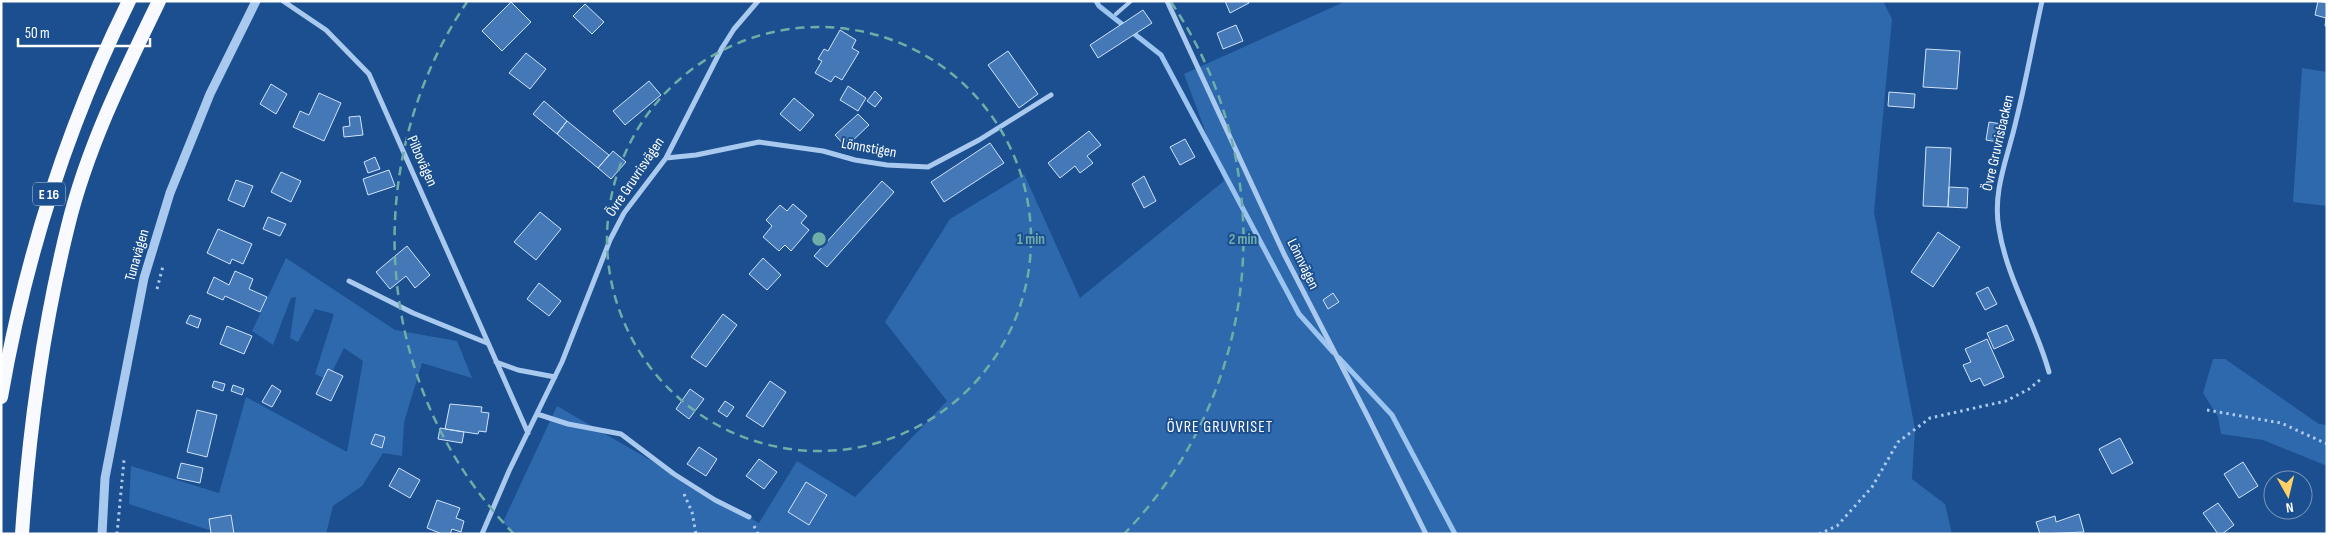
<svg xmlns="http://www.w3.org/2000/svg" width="2328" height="535" viewBox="0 0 2328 535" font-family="'Sofia Sans Condensed',sans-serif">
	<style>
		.green { fill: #2e69ad }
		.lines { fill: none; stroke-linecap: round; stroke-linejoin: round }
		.stream { stroke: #9cc4f0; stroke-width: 5 }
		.building { fill: #4478b7; stroke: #cfe3fa }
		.path { stroke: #a9c9ee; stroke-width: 3; stroke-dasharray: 2.5 4; stroke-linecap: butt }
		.service { stroke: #a9c9ee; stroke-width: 4 }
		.minor { stroke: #a9c9ee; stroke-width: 5 }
		.tertiary { stroke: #a9c9ee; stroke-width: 9 }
		.trunk { stroke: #f8faff; stroke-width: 14 }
		.ring { fill: none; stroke: #6fada8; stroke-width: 2.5; stroke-dasharray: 9 6 }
		.labels { text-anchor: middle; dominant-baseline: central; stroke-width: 4; stroke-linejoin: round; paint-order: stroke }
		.shield { fill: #1b4f8f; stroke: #bbcadd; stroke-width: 1 }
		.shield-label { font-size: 14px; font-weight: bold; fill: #fff }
		.street-label { font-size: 15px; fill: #fff; stroke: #1b4f8f }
		.neighbourhood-label { font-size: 16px; letter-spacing: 1px; fill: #fff; stroke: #1b4f8f }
		.centre { fill: #6fada8; stroke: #1b4f8f; stroke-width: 2.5 }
		.ring-label { font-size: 15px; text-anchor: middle; font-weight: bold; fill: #6fada8; stroke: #1b4f8f; stroke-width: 4; stroke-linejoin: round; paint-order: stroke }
	</style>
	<rect width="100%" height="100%" fill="#1b4f8f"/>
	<!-- green -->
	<path class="green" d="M 1346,1 L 1883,1 L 1892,19 L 1874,212 L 1915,429 L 1912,479 L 1945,504 L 1952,534 L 514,534 L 503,522 L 557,406 L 759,523 L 797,461 L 855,497 L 947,401 L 885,322 L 950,219 L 1024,174 L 1080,298 L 1224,181 L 1184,74 Z
		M 2302,68 L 2327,72 L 2327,206 L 2293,202 Z
		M 286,258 L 395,330 L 457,341 L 472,378 L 422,363 L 404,422 L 402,456 L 383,453 L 362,486 L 333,506 L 326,534 L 221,534 L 129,504 L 131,466 L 219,493 L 246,397 L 347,452 L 363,361 L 344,348 L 328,380 L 315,374 L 334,314 L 315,309 L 298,342 L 290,338 L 296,297 L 291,298 L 273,345 L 252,331 Z
		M 2213,359 L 2225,359 L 2319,424 L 2327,425 L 2327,466 L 2263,440 L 2221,434 L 2218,417 L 2203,393 Z"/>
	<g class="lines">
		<!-- stream -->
		<path class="stream" d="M 1096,1 L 1099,6 L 1161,55 L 1299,314 L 1333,352
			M 1339,358 L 1392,415 L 1455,534"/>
	</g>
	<!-- building -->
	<path class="building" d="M 1225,1 L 1248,1 L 1249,3 L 1230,13 Z
		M 2318,1 L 2327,3 L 2327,26 L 2325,26 L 2326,18 L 2315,15 Z
		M 511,2 L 531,22 L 502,51 L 482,31 Z
		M 585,4 L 604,22 L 592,34 L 573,16 Z
		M 1143,10 L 1152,23 L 1098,58 L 1090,45 Z
		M 1236,25 L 1243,41 L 1223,49 L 1217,33 Z
		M 840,30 L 856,40 L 852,48 L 859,52 L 842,80 L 835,76 L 831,82 L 815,73 L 822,61 L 818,59 L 824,49 L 828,51 Z
		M 1926,49 L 1960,51 L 1957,89 L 1923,87 Z
		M 1008,51 L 1038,94 L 1019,108 L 988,65 Z
		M 526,53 L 546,69 L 530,89 L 509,73 Z
		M 649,81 L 661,95 L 625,125 L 613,111 Z
		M 271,84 L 287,94 L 276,114 L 260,104 Z
		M 848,86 L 866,98 L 858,111 L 840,100 Z
		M 875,91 L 882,98 L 875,107 L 867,101 Z
		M 1889,92 L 1915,94 L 1914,108 L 1888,106 Z
		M 319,93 L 341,103 L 324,141 L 293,127 L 300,111 L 309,115 Z
		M 794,98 L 814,115 L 800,131 L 780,114 Z
		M 544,101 L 567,121 L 557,134 L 533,114 Z
		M 858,114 L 869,125 L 846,147 L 835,135 Z
		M 360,116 L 363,135 L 344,137 L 343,127 L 350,126 L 349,117 Z
		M 567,121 L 609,155 L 598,168 L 557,134 Z
		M 1989,122 L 2002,124 L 1998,142 L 1986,140 Z
		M 1089,131 L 1101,145 L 1087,156 L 1093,163 L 1080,173 L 1075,166 L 1060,178 L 1048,163 Z
		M 1185,139 L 1195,157 L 1180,165 L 1170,147 Z
		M 990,143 L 1004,163 L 944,202 L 931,182 Z
		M 1926,147 L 1951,148 L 1948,207 L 1923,206 Z
		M 613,151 L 626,162 L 611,179 L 598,168 Z
		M 375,157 L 380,169 L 368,173 L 364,162 Z
		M 389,170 L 395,186 L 368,195 L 363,179 Z
		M 281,172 L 301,181 L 291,202 L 271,192 Z
		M 1144,176 L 1156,201 L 1144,208 L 1132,184 Z
		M 236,180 L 253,186 L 244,207 L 228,200 Z
		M 882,181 L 894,192 L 827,267 L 814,256 Z
		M 1949,187 L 1968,188 L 1967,208 L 1948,207 Z
		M 793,204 L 807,216 L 801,223 L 809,230 L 791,251 L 785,245 L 779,251 L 763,237 L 772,226 L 766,220 L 780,205 L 787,211 Z
		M 540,212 L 561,229 L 536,260 L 514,242 Z
		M 268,217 L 286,224 L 280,236 L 263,229 Z
		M 218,229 L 252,244 L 243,264 L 232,259 L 230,264 L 207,253 Z
		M 1938,232 L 1960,247 L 1933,287 L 1911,272 Z
		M 407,246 L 430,275 L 415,288 L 406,276 L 390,289 L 376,272 Z
		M 763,258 L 781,275 L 767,290 L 749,274 Z
		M 235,271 L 253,279 L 249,289 L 267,297 L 260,312 L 225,296 L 223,300 L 207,293 L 214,277 L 229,285 Z
		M 539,283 L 561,301 L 549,316 L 527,299 Z
		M 1988,287 L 1997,304 L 1985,310 L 1976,293 Z
		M 1333,293 L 1339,302 L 1328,309 L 1323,300 Z
		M 723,314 L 737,325 L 706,367 L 691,357 Z
		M 190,315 L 201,319 L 198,328 L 186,323 Z
		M 2007,325 L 2014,340 L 1994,349 L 1987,333 Z
		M 227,326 L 252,336 L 244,354 L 220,344 Z
		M 1987,339 L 2004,377 L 1984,386 L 1980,378 L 1971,382 L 1963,365 L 1971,362 L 1965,349 Z
		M 328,369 L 343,376 L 331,401 L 316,394 Z
		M 214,381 L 225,384 L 223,391 L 212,387 Z
		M 770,381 L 786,392 L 763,427 L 746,416 Z
		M 233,385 L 244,389 L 242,395 L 231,391 Z
		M 272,385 L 281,391 L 272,407 L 262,402 Z
		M 690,389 L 704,399 L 689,419 L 676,409 Z
		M 725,401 L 734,407 L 727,417 L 718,411 Z
		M 450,404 L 482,407 L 481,412 L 489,413 L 486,432 L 479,431 L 478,434 L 445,429 Z
		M 197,410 L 217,415 L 207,457 L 187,452 Z
		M 440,428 L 464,432 L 462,443 L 438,439 Z
		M 375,434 L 385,437 L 382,448 L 371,444 Z
		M 2120,438 L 2133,463 L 2112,474 L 2099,449 Z
		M 699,447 L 717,459 L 706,476 L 687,464 Z
		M 759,459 L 777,472 L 764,489 L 746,476 Z
		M 2243,462 L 2258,486 L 2239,498 L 2224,474 Z
		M 181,463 L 203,468 L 200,483 L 177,478 Z
		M 399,468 L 420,480 L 410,498 L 389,486 Z
		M 806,482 L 827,495 L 809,525 L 788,512 Z
		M 437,500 L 460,508 L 456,518 L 464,521 L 461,532 L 452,529 L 450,534 L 442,534 L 427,528 Z
		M 2218,503 L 2234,525 L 2222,534 L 2218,534 L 2203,513 Z
		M 2079,514 L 2084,532 L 2040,534 L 2036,522 L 2055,516 L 2056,522 Z
		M 231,515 L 234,534 L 207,534 L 211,533 L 209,519 Z"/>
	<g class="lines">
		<!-- path -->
		<path class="path" d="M 157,289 L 163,266
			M 2207,410 L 2281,423 L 2327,444
			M 684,494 L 692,512 L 696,534
			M 754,526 L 758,534
			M 117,534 L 124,460
			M 1819,534 L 1837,526 L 1872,487 L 1898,442 L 1930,418 L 2006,401 L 2029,389 L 2041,379"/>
		<!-- service -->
		<path class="service" d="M 1116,14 L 1131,1"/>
		<!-- minor -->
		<path class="minor" d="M 283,1 L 326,30 L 369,74 L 528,433
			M 1167,1 L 1284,254 L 1368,417 L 1426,534
			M 2042,1 C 2033,41 2026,81 2016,121 C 2008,157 1992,191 1999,229 C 2007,279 2036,324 2049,372
			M 666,158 L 696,155 L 759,142 L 823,151 L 855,160 L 887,165 L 928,167 L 979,140 L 1051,95
			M 349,281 L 413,313 L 487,343
			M 496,362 L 518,370 L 555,377
			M 537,414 L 568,424 L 621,434 L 674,474 L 715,500 L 749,517
			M 482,534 L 509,471 L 562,362 L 610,240 L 624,213 L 666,158 L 722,48 L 734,29 L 758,1"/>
		<!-- tertiary -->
		<path class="tertiary" d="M 102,534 L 105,478 L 144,278 L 170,193 L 210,94 L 256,1"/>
		<!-- trunk -->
		<path class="trunk" d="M 1,397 C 25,259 66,128 129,1
			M 22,534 C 29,430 43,327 68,226 C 87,148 124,73 159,1"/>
	</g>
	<!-- distance rings -->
	<g class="ring">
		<circle cx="819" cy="239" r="212"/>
		<path d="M514 534A424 424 0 0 1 467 2M1171 2A424 424 0 0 1 1124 534"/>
	</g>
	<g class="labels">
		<!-- shield labels -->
		<rect class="shield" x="33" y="182.5" width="32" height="23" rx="4"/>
		<g class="shield-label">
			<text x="49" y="194">E 16</text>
		</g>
		<!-- street labels -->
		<g class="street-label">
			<text transform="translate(1998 143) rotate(-77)">Övre Gruvrisbacken</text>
			<text transform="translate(869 148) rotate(10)">Lönnstigen</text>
			<text transform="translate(422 161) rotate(66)">Pilbovägen</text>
			<text transform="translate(635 177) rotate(-56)">Övre Gruvrisvägen</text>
			<text transform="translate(137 255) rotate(-74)">Tunavägen</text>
			<text transform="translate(1303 264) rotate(64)">Lönnvägen</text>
		</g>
		<!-- neighbourhood labels -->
		<g class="neighbourhood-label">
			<text x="1220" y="427">ÖVRE GRUVRISET</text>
		</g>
	</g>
	<circle cx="819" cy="239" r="8" class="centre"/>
	<g class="ring-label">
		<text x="1031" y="244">1 min</text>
		<text x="1243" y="244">2 min</text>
	</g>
	<!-- border -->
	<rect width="2328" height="535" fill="none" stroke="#ffffff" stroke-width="5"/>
	<!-- north arrow -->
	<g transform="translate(2288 495) rotate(172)"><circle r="24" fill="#1b4f8f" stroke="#7695bc"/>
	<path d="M0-4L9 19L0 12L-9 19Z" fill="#ffd166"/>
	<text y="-8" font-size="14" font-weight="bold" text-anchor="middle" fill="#ffffff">N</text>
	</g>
	<!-- scale -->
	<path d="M18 38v8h132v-8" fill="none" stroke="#ffffff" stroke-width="2.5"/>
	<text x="25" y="38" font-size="15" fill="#ffffff" stroke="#1b4f8f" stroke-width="4" paint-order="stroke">50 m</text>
</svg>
